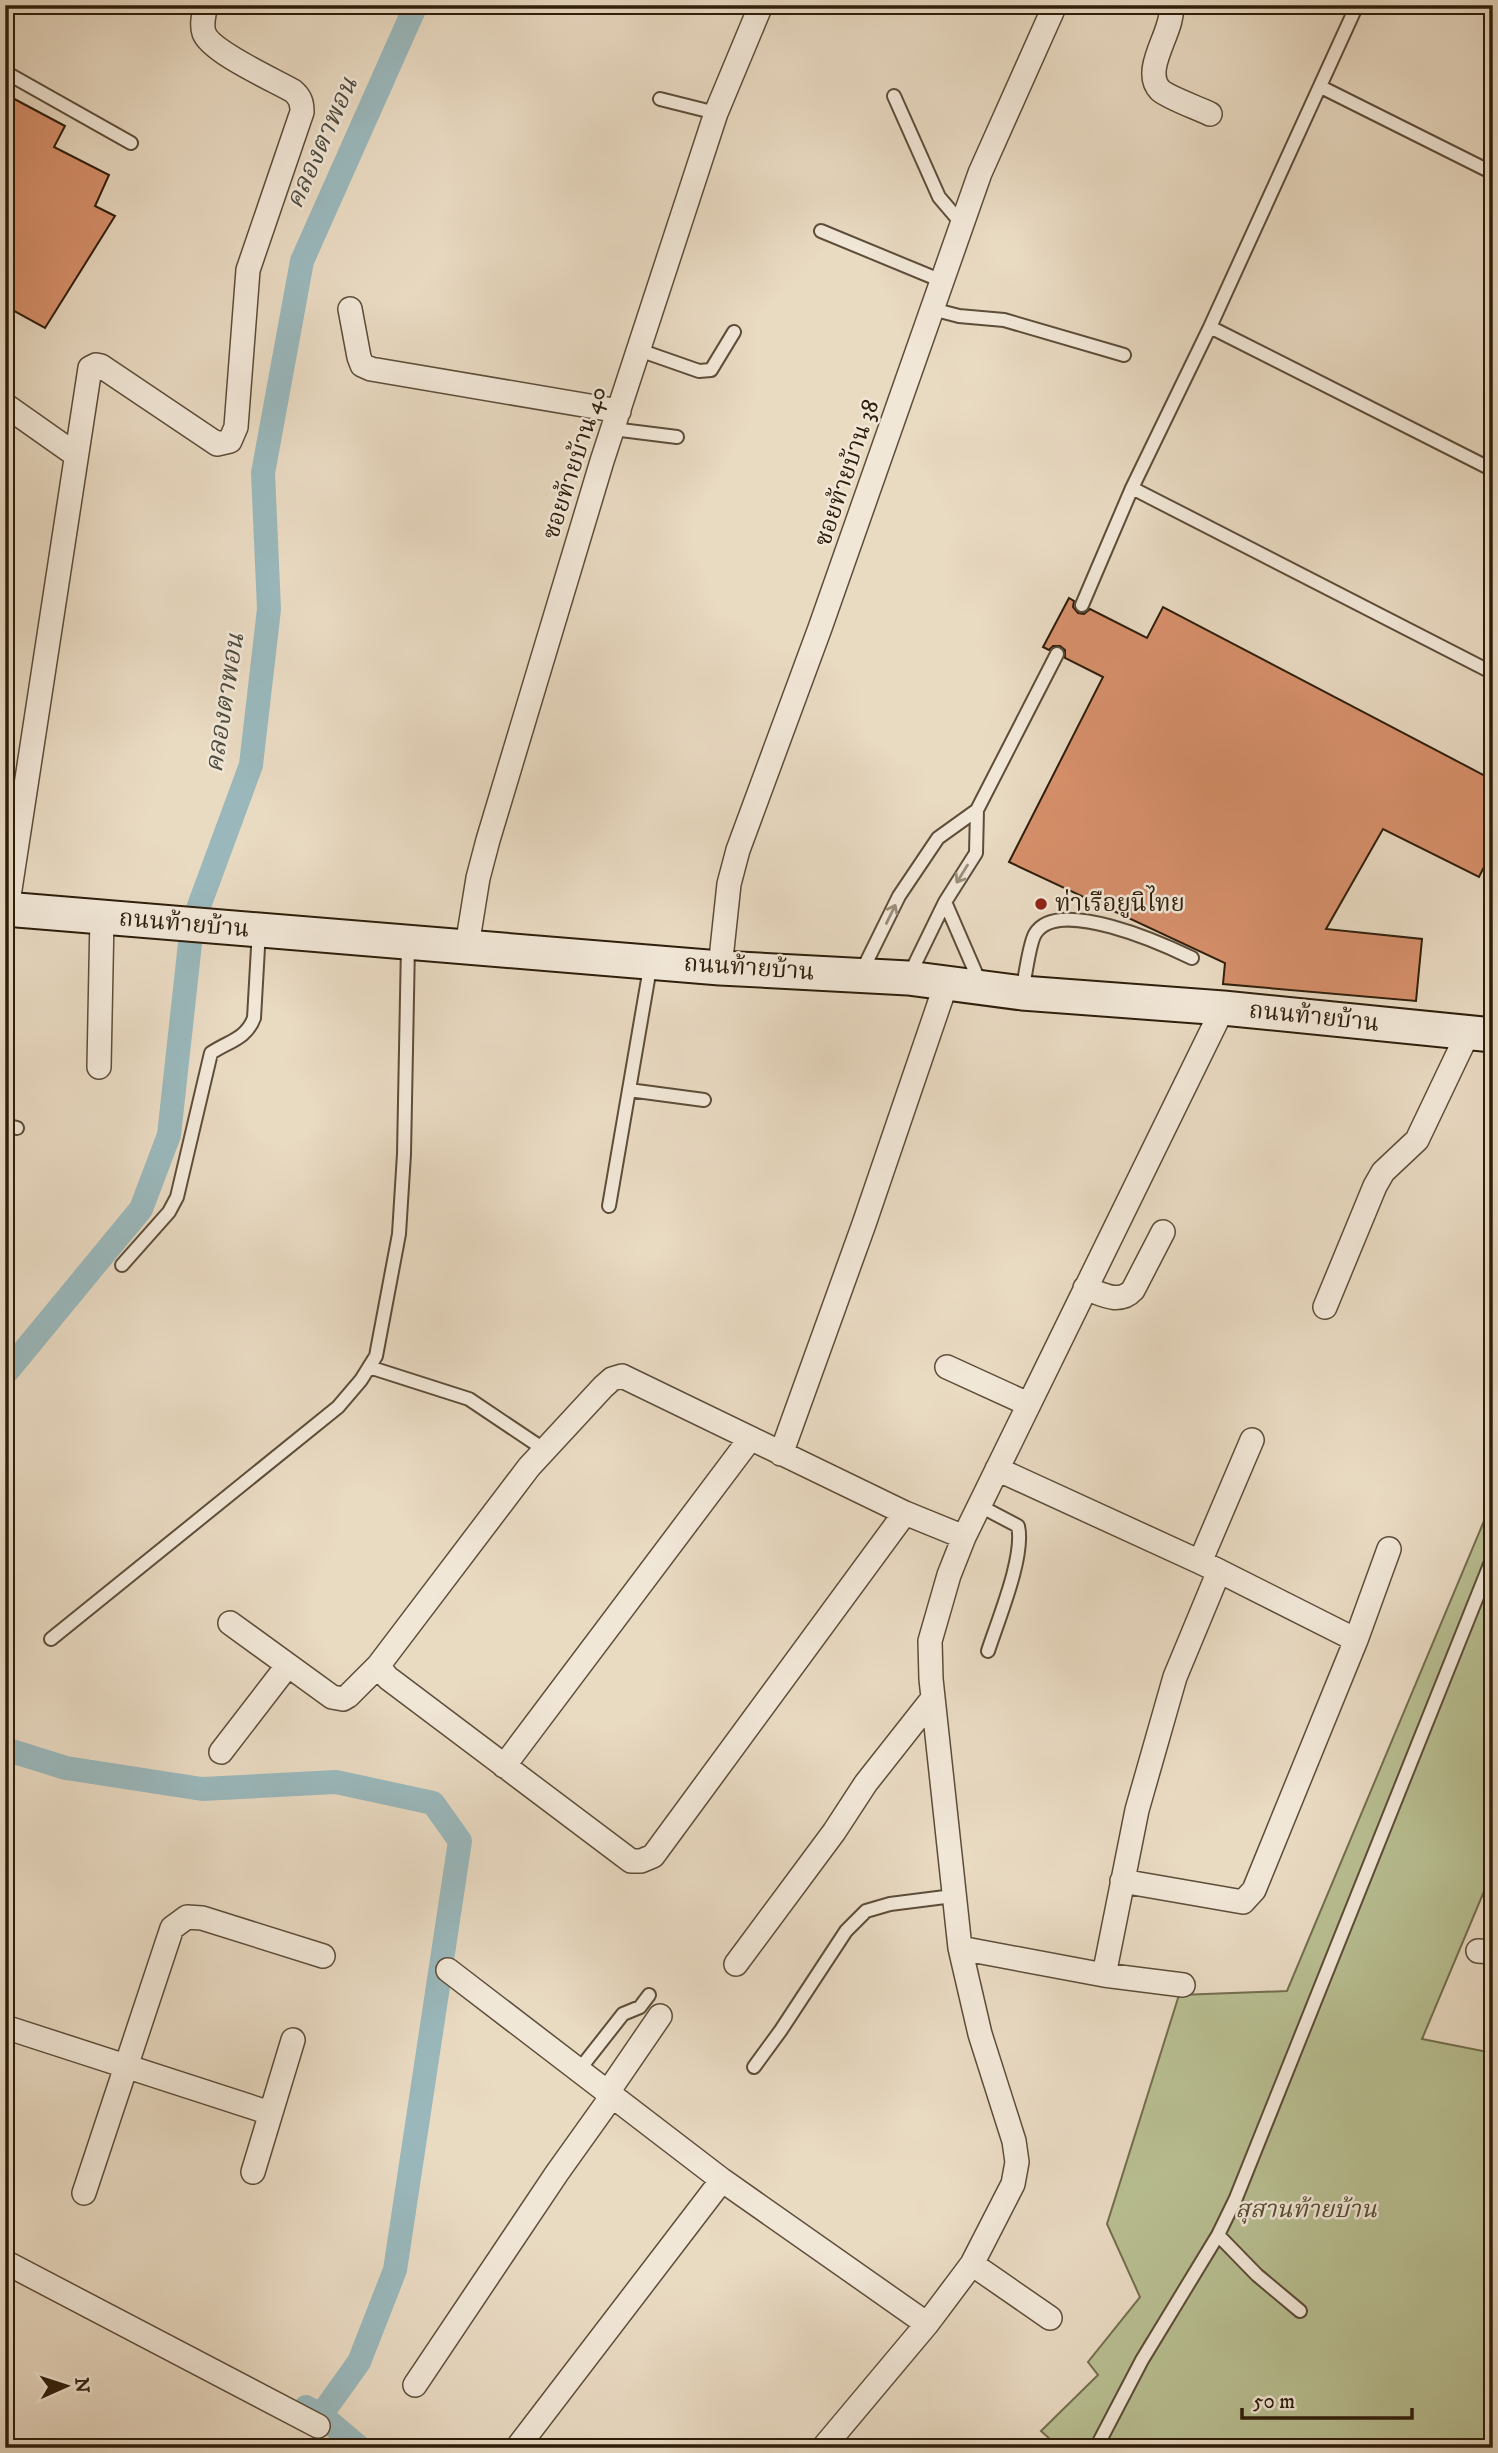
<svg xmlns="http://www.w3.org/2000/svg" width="1498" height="2453" viewBox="0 0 1498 2453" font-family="'IM FELL DW Pica','Noto Serif Thai',serif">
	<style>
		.green { fill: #b8bf92; stroke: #736e4e; stroke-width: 2 }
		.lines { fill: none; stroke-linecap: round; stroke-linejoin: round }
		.canal { stroke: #9ab8bc; stroke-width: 24 }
		.building { fill: #d7906b; stroke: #2e1e0b; stroke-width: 2 }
		.lane-casing { stroke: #5d4d39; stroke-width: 16 }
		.street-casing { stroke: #5d4d39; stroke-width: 26 }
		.secondary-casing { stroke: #2e1e0b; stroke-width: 37 }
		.lane { stroke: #f1e7d7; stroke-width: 12 }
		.street { stroke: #f1e7d7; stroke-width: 23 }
		.secondary { stroke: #f1e7d7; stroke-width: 33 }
		.oneway { stroke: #998d7b }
		.poi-dot { fill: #8f2418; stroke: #f1e7d7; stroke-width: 2.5 }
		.labels { text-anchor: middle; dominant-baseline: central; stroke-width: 5; stroke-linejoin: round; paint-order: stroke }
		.street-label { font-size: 24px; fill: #2e1e0b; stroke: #f1e7d7 }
		.poi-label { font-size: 24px; fill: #2e1e0b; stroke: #f1e7d7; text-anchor: start }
		.park-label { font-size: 24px; font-style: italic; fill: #574e34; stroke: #f1e7d7 }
		.water-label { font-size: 26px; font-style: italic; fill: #4e4c40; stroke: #f1e7d7 }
	</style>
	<rect width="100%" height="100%" fill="#e9dac2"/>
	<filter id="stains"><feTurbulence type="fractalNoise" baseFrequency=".00286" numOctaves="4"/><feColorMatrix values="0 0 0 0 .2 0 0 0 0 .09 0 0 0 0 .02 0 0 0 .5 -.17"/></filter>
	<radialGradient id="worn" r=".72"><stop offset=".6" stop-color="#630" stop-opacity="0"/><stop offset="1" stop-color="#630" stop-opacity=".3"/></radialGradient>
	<!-- green -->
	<path class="green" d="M 1489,1509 L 1493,1511 L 1493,1870 L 1422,2039 L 1493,2053 L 1493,2448 L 1048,2448 L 1052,2441 L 1041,2431 L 1098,2375 L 1088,2362 L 1140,2297 L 1107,2224 L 1179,1995 L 1287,1991 Z"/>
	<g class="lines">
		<!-- canal -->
		<path class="canal" d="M 5,1374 L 141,1209 L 169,1135 L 192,925 L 251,765 L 269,609 L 263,473 L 302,261 L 416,5
			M 5,1749 L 66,1768 L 202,1789 L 336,1782 L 433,1803 L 460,1841 L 395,2270 L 359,2362 L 321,2415
			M 306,2407 L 321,2415 L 360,2448"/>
	</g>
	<!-- building -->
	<path class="building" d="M 5,94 L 65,126 L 54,147 L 109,175 L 95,206 L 115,216 L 45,328 L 5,306 Z
		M 1069,598 L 1074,601 L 1073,607 L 1078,613 L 1084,614 L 1090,609 L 1147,638 L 1163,607 L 1493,780 L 1493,849 L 1479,877 L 1383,829 L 1326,929 L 1422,939 L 1416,1001 L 1223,984 L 1225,963 L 1009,862 L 1103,677 L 1065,658 L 1065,650 L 1060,646 L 1053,646 L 1049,650 L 1043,647 Z"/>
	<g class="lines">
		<!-- lane casing -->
		<g class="lane-casing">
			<path id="lane" d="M 5,72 L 131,143
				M 1321,87 L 1493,173
				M 894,96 L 939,197 L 962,224
				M 660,99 L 716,113
				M 821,231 L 942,281
				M 932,309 L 959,316 L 1004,320 L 1124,355
				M 1210,327 L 1493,470
				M 639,350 L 699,371 L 711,370 L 734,332
				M 613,429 L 677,437
				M 1132,488 L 1493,673
				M 1082,605 L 1132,488 L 1210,327 L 1357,5
				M 945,902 L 981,985
				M 862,971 L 899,896 L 938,838 L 977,810
				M 908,978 L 945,902 L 976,853 L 977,810 L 1057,654
				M 1022,992 C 1025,979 1029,944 1035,934 C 1057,896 1163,944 1192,958
				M 629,1090 L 704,1100
				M 5,1125 L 17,1128
				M 609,1206 L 651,962
				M 122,1265 L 169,1212 L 177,1197 L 211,1053 C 229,1041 246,1039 254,1018 L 259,930
				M 369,1367 L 469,1399 L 545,1450
				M 980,1506 L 1018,1526 C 1025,1556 998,1620 988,1651
				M 51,1639 L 338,1407 L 361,1380 L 376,1356 L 399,1234 L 404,1154 L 408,945
				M 754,2067 L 781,2030 L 846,1931 L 866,1911 L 890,1904 L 953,1896
				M 579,2070 L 623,2014 L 640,2007 L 649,1995
				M 1218,2235 L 1257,2275 L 1300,2311
				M 1096,2448 L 1142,2360 L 1218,2235 L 1236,2198 L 1493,1557"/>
		</g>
		<!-- street casing -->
		<g class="street-casing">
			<path id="street" d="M 1171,5 C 1176,29 1140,69 1160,90 C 1167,97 1200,109 1210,114
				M 350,309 L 359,357 L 362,365 L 371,369 L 619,411
				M 5,405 L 76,455
				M 7,909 L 90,368 L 96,365 L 101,366 L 217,444 L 230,441 L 236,427 L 248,270 L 302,112 C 302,102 300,97 293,91 C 274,80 211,52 204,33 C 201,24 204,14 206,5
				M 467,946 L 478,878 L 488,840 L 602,461 L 716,113 L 761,5
				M 720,968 L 729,884 L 738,850 L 820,628 L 980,173 L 1055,5
				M 99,1067 L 102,917
				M 1085,1288 C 1102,1294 1119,1305 1133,1290 L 1163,1232
				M 1325,1307 L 1375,1186 L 1383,1172 L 1417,1140 L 1468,1033
				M 947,1367 L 1028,1404
				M 781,1454 L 864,1224 L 946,984
				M 997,1469 L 1200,1562
				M 905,1513 L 653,1856 L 641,1861 L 631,1861 L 388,1678 L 378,1666 L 529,1467 L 603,1387 L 612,1379 L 622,1376 L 905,1513 L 964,1537
				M 1219,1571 L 1356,1640
				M 230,1623 L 332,1697 L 343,1699 L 348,1696 L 378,1666
				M 221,1752 L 288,1665
				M 504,1766 L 750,1439
				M 1122,1881 L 1243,1902 L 1254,1890 L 1356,1640 L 1389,1549
				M 960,1948 L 1104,1975 L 1183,1985
				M 1478,1951 L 1493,1952
				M 736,1964 L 834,1832 L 866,1783 L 933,1698
				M 448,1970 L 722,2180 L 927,2324
				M 1104,1975 L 1137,1810 L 1175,1677 L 1219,1571 L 1200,1562 L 1252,1440
				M 5,2027 L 270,2113
				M 608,2092 L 660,2016
				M 253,2172 L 293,2040
				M 84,2193 L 172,1928 L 187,1917 L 202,1918 L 323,1956
				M 5,2262 L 318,2426
				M 972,2264 L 1050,2318
				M 415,2385 L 557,2173 L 612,2096
				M 517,2448 L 722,2180
				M 823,2448 L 927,2324 L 972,2264 L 1013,2184 L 1017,2162 L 1014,2141 L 980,2034 L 960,1948 L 931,1679 L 930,1641 L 949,1575 L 964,1537 L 1223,1008"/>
		</g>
		<!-- secondary casing -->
		<g class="secondary-casing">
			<path id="secondary" d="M 5,909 L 720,968 L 908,978 L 1022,993 L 1223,1008 L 1493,1035"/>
		</g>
		<!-- lane -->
		<use href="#lane" class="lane"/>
		<!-- street -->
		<use href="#street" class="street"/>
		<!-- secondary -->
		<use href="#secondary" class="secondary"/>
	</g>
	<!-- one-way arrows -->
	<defs><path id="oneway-shaft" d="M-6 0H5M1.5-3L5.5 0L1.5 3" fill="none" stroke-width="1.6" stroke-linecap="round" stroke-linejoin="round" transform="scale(1.75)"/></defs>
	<g class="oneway">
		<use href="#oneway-shaft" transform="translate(962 874) rotate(122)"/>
		<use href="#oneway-shaft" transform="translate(891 914) rotate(-64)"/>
	</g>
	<!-- markers -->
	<circle class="poi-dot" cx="1041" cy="904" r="7"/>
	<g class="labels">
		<!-- street labels -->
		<g class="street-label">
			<text transform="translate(575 463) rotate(-72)">ซอยท้ายบ้าน 40</text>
			<text transform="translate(847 473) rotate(-71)">ซอยท้ายบ้าน 38</text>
			<text transform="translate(184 924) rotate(5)">ถนนท้ายบ้าน</text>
			<text transform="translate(749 968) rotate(4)">ถนนท้ายบ้าน</text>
			<text transform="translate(1314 1017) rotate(6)">ถนนท้ายบ้าน</text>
		</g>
		<!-- poi labels -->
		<g class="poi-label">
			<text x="1055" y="904">ท่าเรือยูนิไทย</text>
		</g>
		<!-- park labels -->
		<g class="park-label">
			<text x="1306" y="2210">สุสานท้ายบ้าน</text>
		</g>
		<!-- water labels -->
		<g class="water-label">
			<text transform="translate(322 143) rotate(-66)">คลองตาพอน</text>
			<text transform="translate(225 703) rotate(-81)">คลองตาพอน</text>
		</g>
	</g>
	<!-- margin -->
	<rect width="1498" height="2453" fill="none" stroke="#e9dac2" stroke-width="28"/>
	<rect x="7" y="7" width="1484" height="2439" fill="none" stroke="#2e1e0b" stroke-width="3.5"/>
	<rect x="14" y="14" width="1470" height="2425" fill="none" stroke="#2e1e0b" stroke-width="2"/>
	<!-- north arrow -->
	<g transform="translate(66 2386) rotate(87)" stroke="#f1e7d7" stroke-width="5" paint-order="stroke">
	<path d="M0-5L12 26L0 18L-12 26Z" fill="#2e1e0b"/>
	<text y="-10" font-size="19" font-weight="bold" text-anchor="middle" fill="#2e1e0b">N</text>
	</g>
	<!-- scale -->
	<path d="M1242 2408v10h170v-10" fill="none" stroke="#2e1e0b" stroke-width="3.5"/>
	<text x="1253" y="2408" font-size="21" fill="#2e1e0b" stroke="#f1e7d7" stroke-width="5" paint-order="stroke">50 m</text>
	<rect width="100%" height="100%" filter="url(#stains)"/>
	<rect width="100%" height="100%" fill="url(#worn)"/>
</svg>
